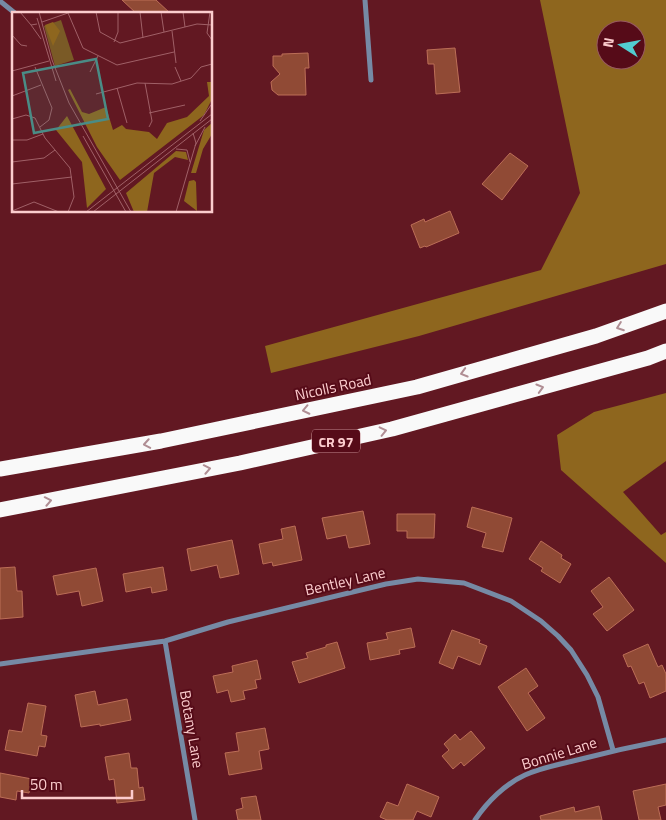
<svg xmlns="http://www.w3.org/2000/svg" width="666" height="820" viewBox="0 0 666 820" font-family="'Titillium Web',sans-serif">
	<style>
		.forest { fill: #8e661e; fill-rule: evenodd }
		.building { fill: #904a35; stroke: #bc6e57 }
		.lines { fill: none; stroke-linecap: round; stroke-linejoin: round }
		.street { stroke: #768aa5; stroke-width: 5 }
		.highway { stroke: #f9f9f9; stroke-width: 15 }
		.oneway { stroke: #b08e94 }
		.labels { text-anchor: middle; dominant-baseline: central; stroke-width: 4; stroke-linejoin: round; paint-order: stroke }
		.shield { fill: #560b18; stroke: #ca9397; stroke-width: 1 }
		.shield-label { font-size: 14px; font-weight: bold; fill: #fccdce }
		.street-label { font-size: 15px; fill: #fccdce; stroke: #560b18 }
		.inset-road { fill: none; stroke: #a06067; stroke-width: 1 }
		.view { fill: #4a8c86; fill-opacity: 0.15; stroke: #4a8c86; stroke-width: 2.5 }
		.inset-edge { fill: none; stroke: #fccdce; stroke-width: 2.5 }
	</style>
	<rect width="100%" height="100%" fill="#621822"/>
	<!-- forest -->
	<path class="forest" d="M 540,0 L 666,0 L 666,264 L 419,336 L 271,373 L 265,346 L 541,270 L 580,193 ZM 606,30 L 636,30 L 636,60 L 606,60 Z
		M 666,393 L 666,461 L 623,492 L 661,535 L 666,532 L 666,563 L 561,470 L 557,435 L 594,412 Z"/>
	<!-- building -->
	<path class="building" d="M 122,0 L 156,0 L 171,14 L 137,14 Z
		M 455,48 L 460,92 L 436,94 L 434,64 L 428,64 L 427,50 Z
		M 308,53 L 309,68 L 305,68 L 306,95 L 278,95 L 272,90 L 271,82 L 280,74 L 273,66 L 273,56 L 282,56 L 282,54 Z
		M 510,153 L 528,166 L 502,200 L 482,184 Z
		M 450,211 L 459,233 L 426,247 L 425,246 L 420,248 L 411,225 L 424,219 L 425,222 Z
		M 472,507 L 512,518 L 503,552 L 482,547 L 486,533 L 467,527 Z
		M 363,511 L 370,544 L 349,548 L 346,535 L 327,539 L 322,518 Z
		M 397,514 L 435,514 L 434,538 L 407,538 L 407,531 L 397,531 Z
		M 295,526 L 302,560 L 273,566 L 272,562 L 263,564 L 259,544 L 283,539 L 281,529 Z
		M 232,540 L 239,574 L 220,578 L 217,565 L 191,571 L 187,549 Z
		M 541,541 L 562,555 L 561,558 L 571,564 L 560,583 L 541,571 L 543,568 L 529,559 Z
		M 15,567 L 17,591 L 22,591 L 23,617 L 0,619 L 0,568 Z
		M 163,567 L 167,590 L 152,593 L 151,587 L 126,592 L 123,574 Z
		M 96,568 L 103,601 L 82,606 L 79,591 L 57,595 L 53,576 Z
		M 609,577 L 634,610 L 607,631 L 593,614 L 603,607 L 591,591 Z
		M 411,628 L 415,647 L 399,650 L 400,654 L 370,660 L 367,643 L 388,639 L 386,633 Z
		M 452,630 L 480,640 L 479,643 L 487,646 L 480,665 L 458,656 L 453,669 L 439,663 Z
		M 337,642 L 345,668 L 299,683 L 292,662 L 308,658 L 306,653 L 326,647 L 326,645 Z
		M 648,644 L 658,667 L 662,665 L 666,674 L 666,691 L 650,698 L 644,682 L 639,684 L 631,666 L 628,667 L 623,655 Z
		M 257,660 L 261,679 L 255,680 L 257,688 L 243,691 L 245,699 L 231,702 L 228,690 L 217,693 L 213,676 L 233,672 L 232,666 Z
		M 526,668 L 538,686 L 528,693 L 545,718 L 527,731 L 498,687 Z
		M 95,691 L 98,705 L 127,699 L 131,720 L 100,726 L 100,724 L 81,727 L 75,695 Z
		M 28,703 L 46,706 L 41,735 L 47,736 L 45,747 L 39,746 L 37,756 L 5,750 L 9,730 L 22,732 Z
		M 265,728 L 269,749 L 259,751 L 262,769 L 229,775 L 225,753 L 239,751 L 236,733 Z
		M 471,731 L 485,748 L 464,766 L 461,762 L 453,769 L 442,756 L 449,750 L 444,744 L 455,734 L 460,740 Z
		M 129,753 L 131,768 L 137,768 L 139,788 L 143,787 L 145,800 L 117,803 L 114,779 L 109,780 L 105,757 Z
		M 0,773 L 32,779 L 29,793 L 17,791 L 16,800 L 0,797 Z
		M 407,784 L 439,797 L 431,817 L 417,811 L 413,820 L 387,820 L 380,817 L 387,802 L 398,806 Z
		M 666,784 L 666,805 L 658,807 L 661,820 L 639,820 L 633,791 Z
		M 256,796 L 261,820 L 238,820 L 236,810 L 243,808 L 241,798 Z
		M 599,806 L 602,820 L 541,820 L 540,816 L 574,807 L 575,812 Z"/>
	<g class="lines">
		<!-- street -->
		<path class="street" d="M 365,0 L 371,80
			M 0,1 L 16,14
			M 165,641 L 195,820
			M 0,664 L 165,641 L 228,622 L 386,584 L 418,579 L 464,583 L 511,601 L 541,621 L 558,636 L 571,650 L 587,675 L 598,697 L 613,750
			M 475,820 C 487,802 505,784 525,775 C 540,768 557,765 573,761 C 604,753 635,746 666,740"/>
		<!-- highway -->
		<path class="highway" d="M 0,469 L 161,441 L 417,387 L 596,336 L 666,311
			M 0,510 L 240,463 L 392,429 L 648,358 L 666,351"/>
	</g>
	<!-- one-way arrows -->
	<defs><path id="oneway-chevron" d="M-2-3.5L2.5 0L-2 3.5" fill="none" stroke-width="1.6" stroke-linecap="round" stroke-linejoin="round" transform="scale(1.25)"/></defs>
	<g class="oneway">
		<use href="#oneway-chevron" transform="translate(620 327) rotate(160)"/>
		<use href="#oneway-chevron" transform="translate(464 373) rotate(164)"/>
		<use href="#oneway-chevron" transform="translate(540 388) rotate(-16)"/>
		<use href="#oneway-chevron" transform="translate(306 410) rotate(168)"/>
		<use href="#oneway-chevron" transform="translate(383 431) rotate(-13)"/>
		<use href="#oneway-chevron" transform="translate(147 444) rotate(170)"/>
		<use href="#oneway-chevron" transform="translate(207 469) rotate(-11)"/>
		<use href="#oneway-chevron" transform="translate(48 501) rotate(-11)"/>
	</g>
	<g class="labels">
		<!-- shield labels -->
		<rect class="shield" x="312" y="429.5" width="48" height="23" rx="4"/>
		<g class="shield-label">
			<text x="336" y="441">CR 97</text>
		</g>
		<!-- street labels -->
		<g class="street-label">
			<text transform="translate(333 387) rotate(-12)">Nicolls Road</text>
			<text transform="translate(345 581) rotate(-13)">Bentley Lane</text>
			<text transform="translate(192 729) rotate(80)">Botany Lane</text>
			<text transform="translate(559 753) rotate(-17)">Bonnie Lane</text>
		</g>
	</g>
	<!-- overview -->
	<g transform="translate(12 12)">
		<rect width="200" height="200" fill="#621822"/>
		<path d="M 49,8 L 62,48 L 43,54 L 32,14 Z" fill="#7a5a26"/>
		<path d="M 41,10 L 48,19 L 41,34 L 33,13 ZM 195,70 L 200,70 L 200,87 L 192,103 L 108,168 L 85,135 L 56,78 L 58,77 L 70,100 L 77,102 L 94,95 L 101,118 L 110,113 L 114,117 L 137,120 L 145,127 L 155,111 L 175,105 L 197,84 ZM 55,104 L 94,177 L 75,196 L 70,150 L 44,118 ZM 200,111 L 200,122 L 191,137 L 184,161 L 179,161 L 192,118 ZM 164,139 L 174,140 L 176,148 L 163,145 L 142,161 L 135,200 L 122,200 L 114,181 ZM 182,168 L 184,170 L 185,199 L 172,189 L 177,169 Z" fill="#8e661e"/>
		<path class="inset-road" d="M 8,0 L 19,13 L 25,12M 27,0 L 40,48 L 57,91 L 119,200M 84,0 L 88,20 L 108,31 L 185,12 L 200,13M 128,0 L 131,26M 149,0 L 152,20M 171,0 L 173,15M 198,0 L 195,21 L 200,28M 56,1 L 71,36 L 105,53 L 162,40M 25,6 L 44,69M 30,10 L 56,1M 19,13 L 29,27M 160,19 L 164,51M 0,23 L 9,33 L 15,34M 102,30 L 106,20 L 106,0M 23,55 L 40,96 L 37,108 L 28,115M 163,55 L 169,69M 0,59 L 37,49M 78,60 L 86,44M 133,71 L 140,109 L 137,115M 105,76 L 115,111M 84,82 L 125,71 L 160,72 L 179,66 L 189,55 L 200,52M 0,84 L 29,73M 137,101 L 173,93M 0,107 L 14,103 L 23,106 L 33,126 L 58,156 L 62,185 L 56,200M 188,109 L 199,93M 71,124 L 114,200M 0,128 L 15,128 L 31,122M 183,134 L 193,115M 164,137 L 175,138 L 178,150M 0,150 L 32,146 L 43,138M 0,172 L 60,165M 0,199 L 22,190 L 47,200M 74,200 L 200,102M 81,200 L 200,107M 164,200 L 184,131 L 181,121"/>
		<path class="view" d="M 84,47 L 96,107 L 22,121 L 11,61 Z"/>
		<rect width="200" height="200" class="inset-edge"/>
	</g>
	<!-- north arrow -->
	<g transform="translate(621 45) rotate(281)"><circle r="24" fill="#560b18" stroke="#985961"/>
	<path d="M0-4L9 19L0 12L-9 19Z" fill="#52cdd0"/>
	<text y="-8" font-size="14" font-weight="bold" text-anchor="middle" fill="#fccdce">N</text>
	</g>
	<!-- scale -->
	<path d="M22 790v8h110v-8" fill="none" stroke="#fccdce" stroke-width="2.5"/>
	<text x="30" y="790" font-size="15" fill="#fccdce" stroke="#560b18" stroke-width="4" paint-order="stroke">50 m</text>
</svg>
